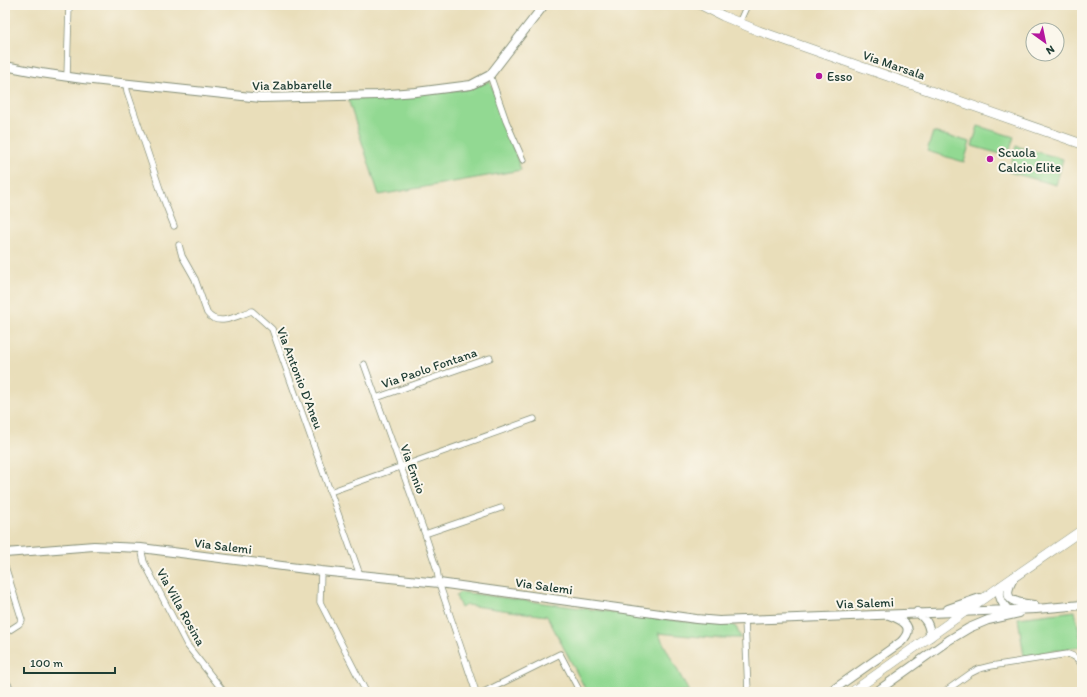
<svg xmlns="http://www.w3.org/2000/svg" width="1087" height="697" viewBox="0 0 1087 697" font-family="Itim,sans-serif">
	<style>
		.grass { fill: #92d992; stroke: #588b63 }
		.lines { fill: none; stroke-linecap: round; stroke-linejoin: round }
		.street-casing { stroke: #848e77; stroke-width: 7 }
		.secondary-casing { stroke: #848e77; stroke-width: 10 }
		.primary-casing { stroke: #848e77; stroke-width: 10 }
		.street { stroke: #fff; stroke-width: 5.5 }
		.secondary { stroke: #fff; stroke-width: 8 }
		.primary { stroke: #fff; stroke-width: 9 }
		.poi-dot { fill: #b5179e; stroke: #fbf7ec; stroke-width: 1.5 }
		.labels { text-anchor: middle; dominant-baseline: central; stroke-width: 4; stroke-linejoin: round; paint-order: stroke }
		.street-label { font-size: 13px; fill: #1f3d34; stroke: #fbf7ec }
		.poi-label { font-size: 13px; fill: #1f3d34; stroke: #fbf7ec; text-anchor: start }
	</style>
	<rect width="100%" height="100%" fill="#fbf7ec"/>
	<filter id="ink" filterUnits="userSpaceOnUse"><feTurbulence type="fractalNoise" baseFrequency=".025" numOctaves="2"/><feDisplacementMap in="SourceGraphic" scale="8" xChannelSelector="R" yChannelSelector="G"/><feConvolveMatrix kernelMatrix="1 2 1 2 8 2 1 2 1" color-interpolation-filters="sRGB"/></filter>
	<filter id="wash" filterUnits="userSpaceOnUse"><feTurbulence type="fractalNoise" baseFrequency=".012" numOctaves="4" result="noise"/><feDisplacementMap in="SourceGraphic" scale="16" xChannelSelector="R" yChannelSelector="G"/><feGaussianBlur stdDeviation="0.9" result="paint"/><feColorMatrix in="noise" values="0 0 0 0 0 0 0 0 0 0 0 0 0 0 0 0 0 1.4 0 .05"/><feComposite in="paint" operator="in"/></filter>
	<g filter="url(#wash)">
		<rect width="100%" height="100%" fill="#e9deba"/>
		<!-- grass -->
		<path class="grass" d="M 490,81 L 521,170 L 379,195 L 348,99 L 470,89 Z
			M 978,126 L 1014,137 L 1008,156 L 972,146 Z
			M 933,132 L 970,142 L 964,162 L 927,151 Z
			M 1016,146 L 1063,159 L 1056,185 L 1009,172 Z
			M 460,592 L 672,620 L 712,624 L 732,625 L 736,627 L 741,638 L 712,638 L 658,633 L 689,692 L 587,692 L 547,616 L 466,605 L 461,608 L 456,596 Z
			M 1075,611 L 1082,646 L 1024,656 L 1018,618 Z"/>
	</g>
	<g filter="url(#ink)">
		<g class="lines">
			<!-- street casing -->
			<g class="street-casing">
				<path id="street" d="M 739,23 L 747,5
					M 490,75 L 506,121 L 523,160
					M 67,77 L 69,5
					M 126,84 L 127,91 L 163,198 L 174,226
					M 179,245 L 182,256 L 195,279 L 207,313 C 218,328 238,315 252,311 L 272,329 L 360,575
					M 364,364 L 425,534 L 437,570 L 439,583 L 476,692
					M 376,398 L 490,358
					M 330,492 L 534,419
					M 425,534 L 501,508
					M 141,548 L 144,562 L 187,645 L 224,692
					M 5,566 L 22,620 L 19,624 L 5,633
					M 321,571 L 320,602 L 366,692
					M 745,620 L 748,692
					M 5,680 L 13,692
					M 484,692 L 560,654 L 580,692
					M 944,692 L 971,673 L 979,669 L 991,666 L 1068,654 C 1075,656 1078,659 1082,665"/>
			</g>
			<!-- secondary casing -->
			<g class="secondary-casing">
				<path id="secondary" d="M 5,66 L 41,73 L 83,79 L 261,98 L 377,95 L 416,92 L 471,85 L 490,75 L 544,5
					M 5,553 L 94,546 L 141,548 L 321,571 L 439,583 L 696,619 L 719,621 L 1036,609 L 1082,605
					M 1014,577 C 1000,601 1013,602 1034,605
					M 1001,586 C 998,596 1001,602 1008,610
					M 948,609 L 980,598
					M 917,612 C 926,619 930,625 930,637
					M 830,692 L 901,642 C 916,627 903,620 889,615
					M 876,692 L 949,640 L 969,628 L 988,620 L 1019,613"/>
			</g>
			<!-- primary casing -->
			<g class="primary-casing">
				<path id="primary" d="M 701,5 L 723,16 L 759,31 L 1082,144
					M 852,692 L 1001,586 L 1082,530"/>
			</g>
			<!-- street -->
			<use href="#street" class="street"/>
			<!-- secondary -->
			<use href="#secondary" class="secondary"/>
			<!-- primary -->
			<use href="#primary" class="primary"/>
		</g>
	</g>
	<!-- markers -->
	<g class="poi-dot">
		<circle cx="819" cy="76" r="4"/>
		<circle cx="990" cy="159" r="4"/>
	</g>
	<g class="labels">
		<!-- street labels -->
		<g class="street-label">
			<text transform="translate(894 65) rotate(19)">Via Marsala</text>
			<text transform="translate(292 85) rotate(-1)">Via Zabbarelle</text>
			<text transform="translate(429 368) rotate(-19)">Via Paolo Fontana</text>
			<text transform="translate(300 378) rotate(69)">Via Antonio D'Aneu</text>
			<text transform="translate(413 469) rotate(70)">Via Ennio</text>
			<text transform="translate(223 546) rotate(7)">Via Salemi</text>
			<text transform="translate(544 586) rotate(8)">Via Salemi</text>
			<text transform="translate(865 603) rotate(-2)">Via Salemi</text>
			<text transform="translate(181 607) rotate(61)">Via Villa Rosina</text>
		</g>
		<!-- poi labels -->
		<g class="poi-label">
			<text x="827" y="76">Esso</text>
			<text x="998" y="152">Scuola<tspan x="998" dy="15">Calcio Elite</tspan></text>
		</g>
	</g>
	<!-- margin -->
	<rect width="1087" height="697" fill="none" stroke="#fbf7ec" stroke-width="20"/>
	<!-- north arrow -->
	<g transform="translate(1045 42) rotate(147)"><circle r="19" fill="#fbf7ec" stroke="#a3ada2"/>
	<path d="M0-3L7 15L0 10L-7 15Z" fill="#b5179e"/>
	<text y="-6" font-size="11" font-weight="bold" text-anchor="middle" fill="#1f3d34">N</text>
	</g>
	<!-- scale -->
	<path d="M24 667v6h91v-6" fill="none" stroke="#1f3d34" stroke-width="2"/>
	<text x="30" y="667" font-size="12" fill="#1f3d34" stroke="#fbf7ec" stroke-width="3" paint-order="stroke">100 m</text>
</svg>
